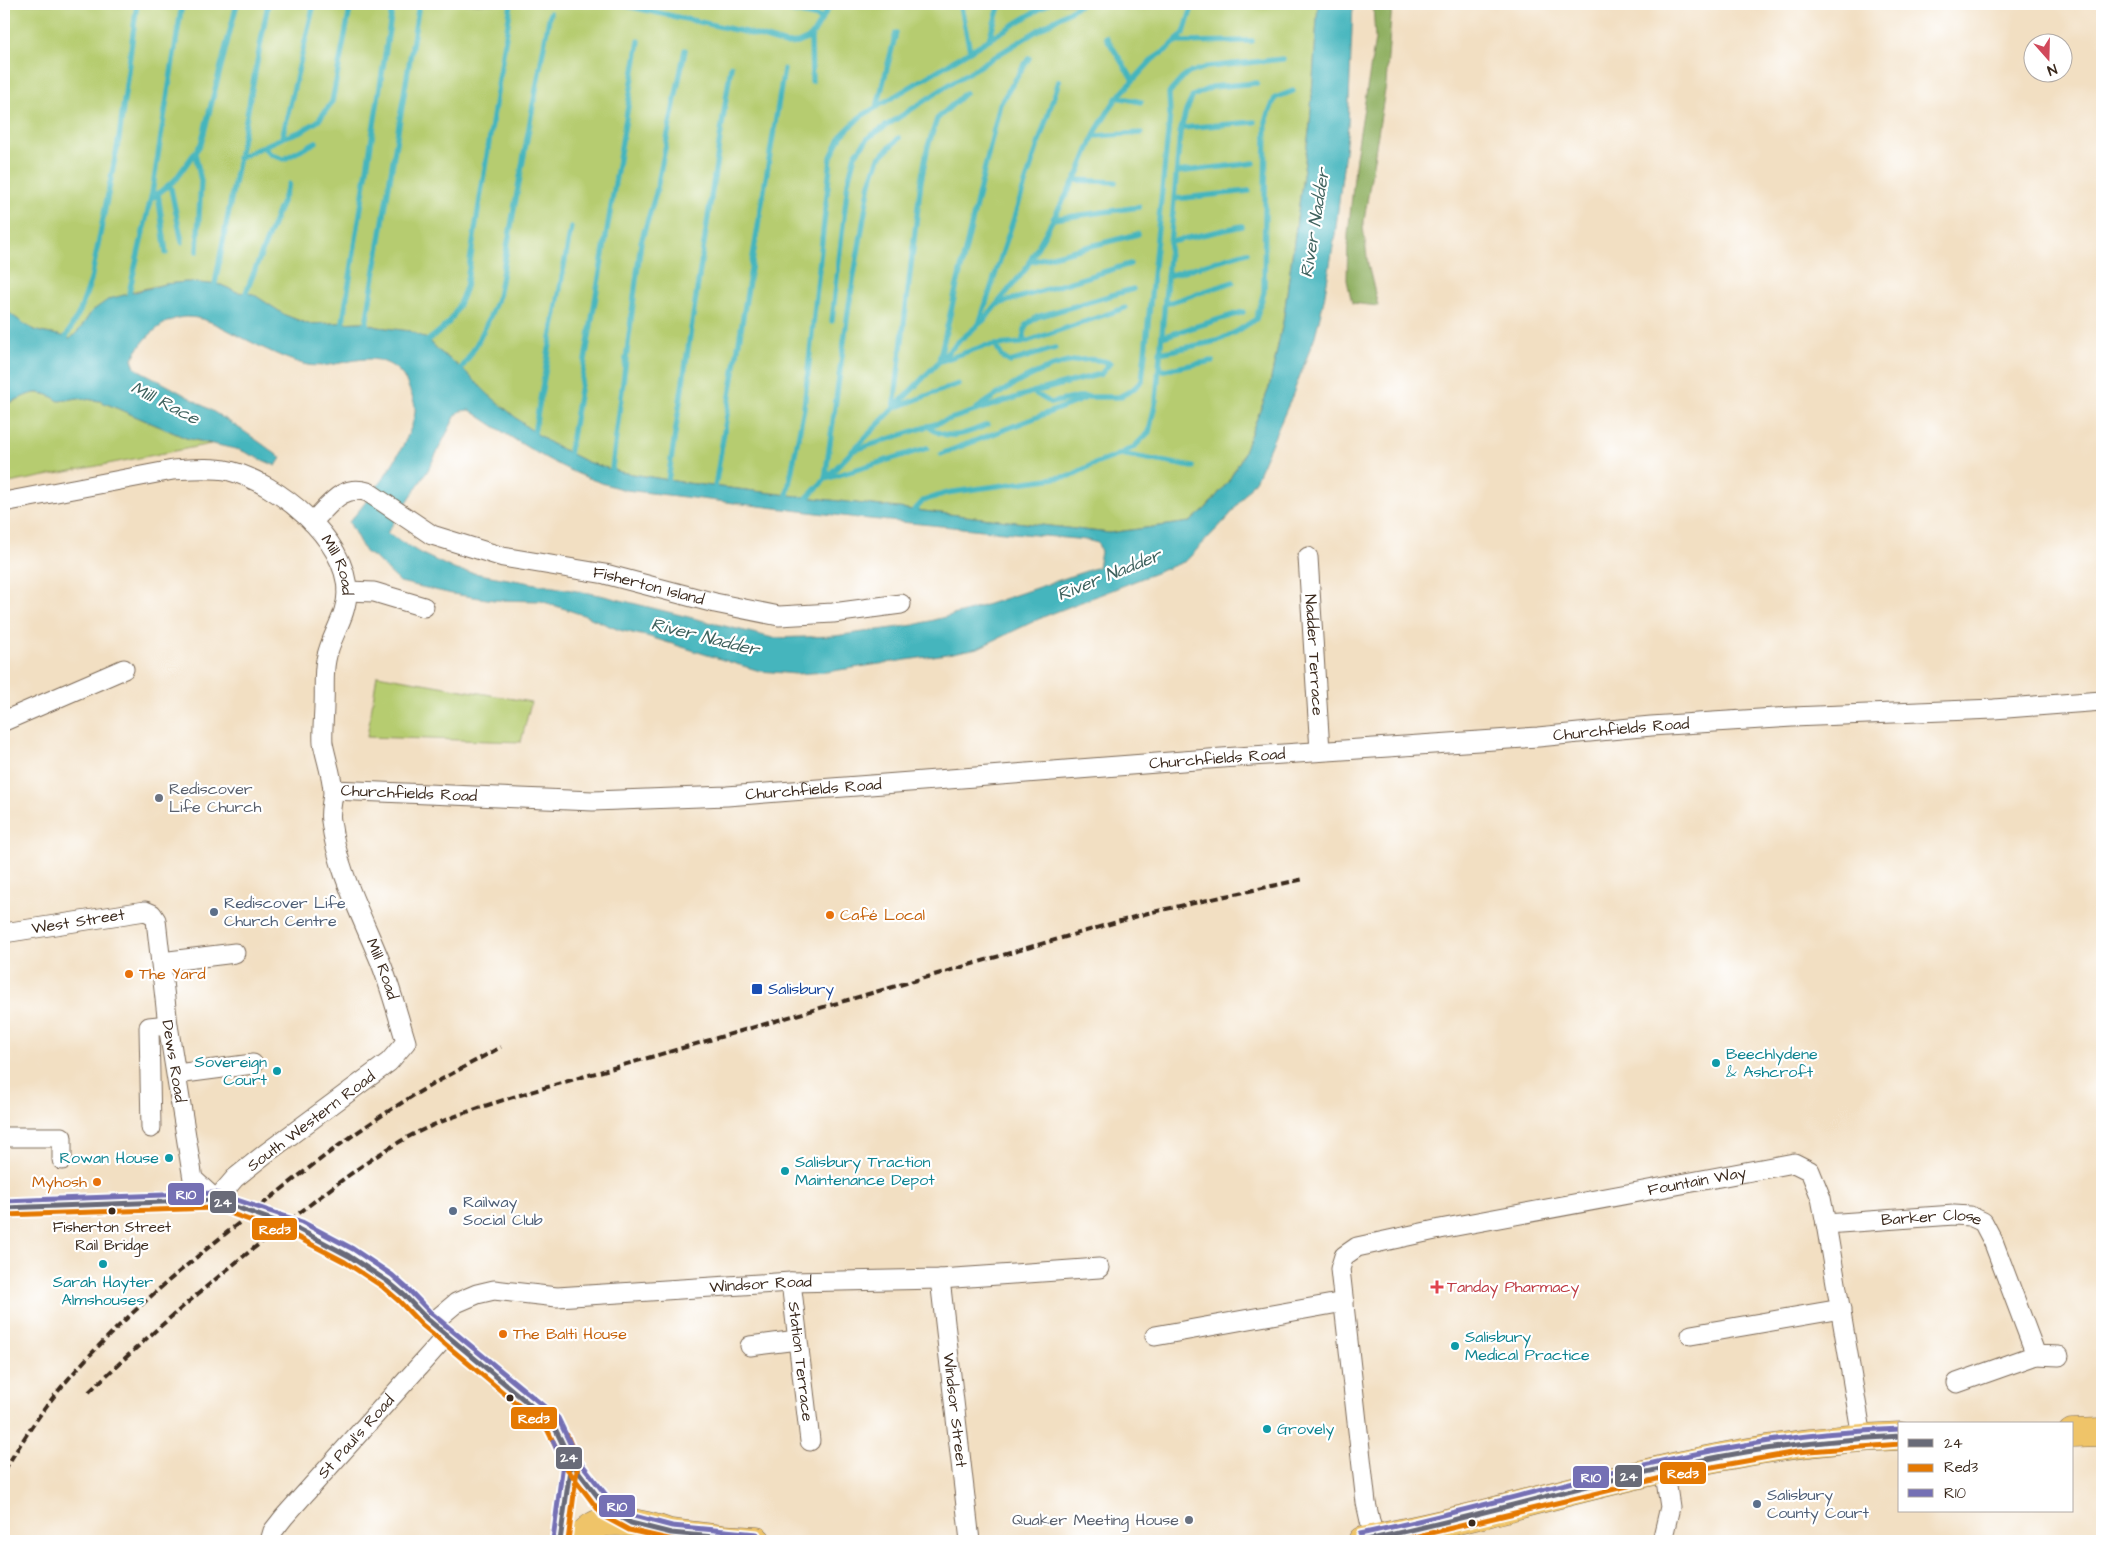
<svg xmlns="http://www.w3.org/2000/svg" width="2106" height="1545" viewBox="0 0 2106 1545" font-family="'Architects Daughter',sans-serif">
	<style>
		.green { fill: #b6cc70; stroke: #787b47 }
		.forest { fill: #90b062; stroke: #666d40 }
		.water { fill: #45b5bd; stroke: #40706e; fill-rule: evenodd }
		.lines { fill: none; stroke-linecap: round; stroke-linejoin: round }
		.stream { stroke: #45b5bd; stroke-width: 5.5 }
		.minor-casing { stroke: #7b6957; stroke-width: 21 }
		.highway-casing { stroke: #7b6957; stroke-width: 29 }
		.minor { stroke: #fff; stroke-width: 19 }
		.highway { stroke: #efc469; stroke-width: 28 }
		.rail { stroke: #3b2a1e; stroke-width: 4; stroke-dasharray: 8 4; stroke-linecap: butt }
		.bus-1-casing { stroke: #fff; stroke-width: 9 }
		.bus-2-casing { stroke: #fff; stroke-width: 9 }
		.bus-3-casing { stroke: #fff; stroke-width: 9 }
		.bus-1 { stroke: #696b78; stroke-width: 5 }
		.bus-2 { stroke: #e57902; stroke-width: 5 }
		.bus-3 { stroke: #7570b4; stroke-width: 5 }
		.worship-dot { fill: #6b7280; stroke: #fff; stroke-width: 2 }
		.service-dot { fill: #5c6f8a; stroke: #fff; stroke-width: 2 }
		.food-dot { fill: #e8710a; stroke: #fff; stroke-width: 2 }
		.transit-dot { fill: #1a4fb4; stroke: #fff; stroke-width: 2 }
		.culture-dot { fill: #0f9aa8; stroke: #fff; stroke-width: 2 }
		.bus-dot { fill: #3b2a1e; stroke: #fff; stroke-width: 2 }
		.health-dot { fill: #e0444e; stroke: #fff; stroke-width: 2 }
		.labels { text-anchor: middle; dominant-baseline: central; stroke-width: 4.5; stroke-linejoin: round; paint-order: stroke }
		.bus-label { font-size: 15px; fill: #3b2a1e; stroke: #fff }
		.street-label { font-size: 16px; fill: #3b2a1e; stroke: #fff }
		.worship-label { font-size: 16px; fill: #5b616d; stroke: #fff; text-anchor: start }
		.service-label { font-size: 16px; fill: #4e5e75; stroke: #fff; text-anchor: start }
		.food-label { font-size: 16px; fill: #c56008; stroke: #fff; text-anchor: start }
		.transit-label { font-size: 16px; fill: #164399; stroke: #fff; text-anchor: start }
		.culture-label { font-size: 16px; fill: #0d838f; stroke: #fff; text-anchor: start }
		.health-label { font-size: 16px; fill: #be3a42; stroke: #fff; text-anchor: start }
		.water-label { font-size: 18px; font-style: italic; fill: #3f625e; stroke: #fff }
		.line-badge { stroke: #fff; stroke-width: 2 }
		.badge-label { font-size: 14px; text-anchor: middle; font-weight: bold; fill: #fff }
	</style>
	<rect width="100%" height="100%" fill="#fff"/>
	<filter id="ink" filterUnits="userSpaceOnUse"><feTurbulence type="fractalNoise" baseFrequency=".02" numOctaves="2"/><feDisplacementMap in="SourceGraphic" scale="10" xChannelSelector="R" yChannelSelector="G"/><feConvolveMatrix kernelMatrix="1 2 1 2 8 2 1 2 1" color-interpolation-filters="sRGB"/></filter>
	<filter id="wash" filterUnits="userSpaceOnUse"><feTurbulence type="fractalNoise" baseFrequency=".0096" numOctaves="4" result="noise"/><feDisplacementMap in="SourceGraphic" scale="20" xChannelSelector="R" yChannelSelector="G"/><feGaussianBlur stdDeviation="1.12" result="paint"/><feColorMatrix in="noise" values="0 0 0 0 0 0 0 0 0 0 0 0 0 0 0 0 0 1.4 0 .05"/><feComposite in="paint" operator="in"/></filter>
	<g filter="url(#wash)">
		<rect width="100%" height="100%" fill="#f2dfc2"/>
		<!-- green -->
		<path class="green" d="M 4,4 L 1318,4 L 1310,124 L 1283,322 L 1269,388 L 1241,459 L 1228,482 L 1206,508 L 1190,522 L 1109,533 L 687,483 L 620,472 L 587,462 L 550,443 L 527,427 L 489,395 L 464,370 L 439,351 L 429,340 L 410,331 L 378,327 L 362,322 L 308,324 L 285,315 L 253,294 L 237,292 L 221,285 L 187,282 L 165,284 L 134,291 L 92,311 L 80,329 L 70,339 C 59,333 47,335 35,330 C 24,325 14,316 4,309 Z
			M 31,392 L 50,395 L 59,401 L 78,398 L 100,401 L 186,438 L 211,444 L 4,484 L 4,404 L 13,402 Z
			M 377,675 L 531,702 L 521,742 L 367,737 Z
			M 624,1535 L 641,1541 L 594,1541 L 599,1537 Z"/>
		<!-- forest -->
		<path class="forest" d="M 1373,4 L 1392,4 L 1386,84 L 1363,227 L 1368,264 L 1378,306 L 1352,303 L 1347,280 L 1348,235 L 1356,157 L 1375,39 Z"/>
		<!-- water -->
		<path class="water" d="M 1318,4 L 1353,4 L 1348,126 L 1335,235 L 1324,300 L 1315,336 L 1291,399 L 1256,479 L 1229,516 L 1186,561 L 1043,617 L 978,648 L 953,653 L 826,672 L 796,674 L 760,671 L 733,663 L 650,637 L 619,630 L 586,616 L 541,601 L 494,600 L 452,594 L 400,582 L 375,558 L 365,552 L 349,522 C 370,499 412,442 415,412 C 416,404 411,394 408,386 C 403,372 393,364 378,360 C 355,355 329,371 303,364 C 283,358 265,349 247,340 C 228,331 208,317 187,317 C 163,317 142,340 132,359 L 135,368 C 188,396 233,421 281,458 L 276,466 L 240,450 L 186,438 L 100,401 L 78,398 L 59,401 C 32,384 29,398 4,404 L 4,309 C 14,316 24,325 35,330 C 46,335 59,333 70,339 L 80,329 L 92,311 L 109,299 L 165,284 L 187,282 L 221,285 L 237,292 L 253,294 L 285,315 L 308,324 L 362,322 L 378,327 L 410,331 L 429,340 L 439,351 L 464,370 L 489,395 L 527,427 L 550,443 L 587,462 L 620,472 L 687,483 L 1109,533 L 1190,522 L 1206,508 L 1228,482 L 1241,459 L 1269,388 L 1283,322 L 1310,124 ZM 470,410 C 519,443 567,476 626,490 L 859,518 L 1086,540 L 1098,543 L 1101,552 L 1098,567 L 968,611 L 914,625 L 835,636 L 773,638 L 600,595 L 456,570 L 420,553 L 387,533 L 428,470 L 455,417 L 460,411 Z"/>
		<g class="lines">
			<!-- stream -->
			<path class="stream" d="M 618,4 L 745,32 L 786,44 L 798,43 L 811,37 L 831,4
				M 759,4 L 823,18
				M 961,7 L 970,51
				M 811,37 L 812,81
				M 1106,37 L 1133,80
				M 989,39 L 1000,4
				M 1175,42 L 1252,41
				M 1117,97 L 1141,102
				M 877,107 L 896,33
				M 1182,128 L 1255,122
				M 1095,136 L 1141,133
				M 282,138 L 314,4
				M 899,138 L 879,158 L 870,183 L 849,305 L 825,479 L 927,448
				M 263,147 L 272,155 L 284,159 L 316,142
				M 195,153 L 201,181 L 197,251
				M 238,158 L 282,138 L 302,131 L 318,121 L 332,102 L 351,4
				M 1177,172 L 1254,163
				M 1075,180 L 1115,182
				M 170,184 L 182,242
				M 158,193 L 166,253
				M 151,199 L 175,180 L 201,144 L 237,4
				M 1174,199 L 1249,191
				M 1053,219 L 1139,207
				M 1170,242 L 1242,226
				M 1029,262 L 1138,234
				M 1167,276 L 1247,252
				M 215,284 L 268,4
				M 129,293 L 152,193 L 182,4
				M 243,300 L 289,184
				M 998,304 L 1130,264
				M 1165,304 L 1233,282
				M 832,321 L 848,182 L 855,155 L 869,137 L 950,84 L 1081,4
				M 979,324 L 1059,81
				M 342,328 L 393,4
				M 365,330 L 419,4
				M 66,337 L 80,311 L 91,280 L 119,138 L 137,4
				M 1162,337 L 1243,312
				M 1022,343 L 1125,308
				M 423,344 C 451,324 454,319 466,287 L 511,4
				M 996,345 L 1002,357 L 1010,362 L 1055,348
				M 1160,353 L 1217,341 L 1236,332 L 1256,319 L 1264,292 L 1266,121 L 1275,98 L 1293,91
				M 939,361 L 1000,104 L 1029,58
				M 941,361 L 984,346 L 1022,343 L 1026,325 L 1037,317 L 1133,289
				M 1159,371 L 1212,361
				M 458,373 C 476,349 487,325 498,297 L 550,13
				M 958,384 L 894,408 L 921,181 L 928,146 L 937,119 L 965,93
				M 976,409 C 1010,385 1068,348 1110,363 L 1101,374 L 1033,392
				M 928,426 C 947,443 967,433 987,425
				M 533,439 L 571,227
				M 852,451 L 1033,392 L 1051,403 L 1078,397 L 1119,397 L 1132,390 L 1142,381 L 1170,114 L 1169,93 L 1186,74 L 1207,67 L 1283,59
				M 941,454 L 1084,399
				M 1121,454 L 1193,467
				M 568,461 L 639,41
				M 611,476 L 641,242 L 656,193 L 685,50
				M 667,487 L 731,66
				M 714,493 L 784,69
				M 786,500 L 804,408 L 831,157 L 841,136 L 860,117 L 1048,4
				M 803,502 L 959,341 L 984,320 L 1025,270 L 1079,172 L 1096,131 L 1116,99 L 1153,59 L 1168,49 L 1184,33 L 1193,4
				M 911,514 L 923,501 L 946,493 L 1070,476 L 1092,465 L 1114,457 L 1134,447 L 1149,432 L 1156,400 L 1180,133 L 1186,111 L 1193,96 L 1212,87 L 1257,83"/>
		</g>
	</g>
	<g filter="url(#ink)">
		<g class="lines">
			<!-- minor casing -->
			<g class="minor-casing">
				<g id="minor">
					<path id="s1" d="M 4,502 L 173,470 C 192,469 212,467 230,471 C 277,483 347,539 347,592 C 347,617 330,636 326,660 C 323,674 325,690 324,705 C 324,717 322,731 323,743 C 326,759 332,775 333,791 C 333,801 329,811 331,821 C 337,869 360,912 378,956 C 390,984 397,1013 406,1042 L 389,1062 L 265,1154 L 235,1178 L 216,1200"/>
					<path id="s2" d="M 312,522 C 330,505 341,484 368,492 L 432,535 L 503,557 L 605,574 L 715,603 L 779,616 L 833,613 L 901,604"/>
					<path id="s3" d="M 1308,557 L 1320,751"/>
					<path d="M 347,591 L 374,592 L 424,607"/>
					<path d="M 4,721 L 124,669"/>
					<path id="s4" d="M 333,790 L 593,801 L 727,796 L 1222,758 L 1538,737 L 1651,726 L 1792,717 L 1994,709 L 2102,701"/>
					<path id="s5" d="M 4,933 L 145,911 L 152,914 L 156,920 L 168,1025 L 193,1179 L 216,1200"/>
					<path d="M 161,962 L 235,953"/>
					<path d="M 177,1074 L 253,1064"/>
					<path d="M 151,1128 L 149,1027 L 168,1025"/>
					<path d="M 4,1137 L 62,1137 L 62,1160"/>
					<path d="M 4,1208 L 216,1200 L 298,1229 L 349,1256 L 387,1281 L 404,1295 L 426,1318 L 553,1424 L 571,1462 L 595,1494 L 608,1510 L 630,1522"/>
					<path id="s6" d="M 1826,1224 L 1954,1215 L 1970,1216 L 1983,1222 L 1993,1241 L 2036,1355 L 2059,1356"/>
					<path id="s7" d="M 940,1279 L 970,1541"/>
					<path id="s8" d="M 791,1282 L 810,1441"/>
					<path id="s9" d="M 432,1323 L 456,1303 L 477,1294 L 494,1290 L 557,1297 L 791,1282 L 940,1279 L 1099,1268"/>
					<path d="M 1691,1335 L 1841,1309"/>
					<path d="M 1155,1336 L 1344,1302"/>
					<path d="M 750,1346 L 797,1340"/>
					<path d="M 1957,1383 L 2036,1355"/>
					<path id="s10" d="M 1374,1539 L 1366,1503 L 1340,1269 L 1344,1256 L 1357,1247 L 1440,1229 L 1794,1163 L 1810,1171 L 1821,1198 L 1826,1224 L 1862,1437"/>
					<path id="s11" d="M 270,1541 L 273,1531 L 284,1517 L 447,1335"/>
					<path d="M 560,1541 L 571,1462"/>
					<path d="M 1662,1541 L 1670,1507 L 1664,1467"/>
				</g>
			</g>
			<!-- highway casing -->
			<g class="highway-casing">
				<path id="highway" d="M 2072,1433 L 2102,1432
					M 671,1533 L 722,1539 L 757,1541
					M 577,1541 C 584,1534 592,1524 602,1523 C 628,1518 665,1529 687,1541
					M 1362,1541 C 1405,1532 1449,1523 1491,1512 C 1625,1477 1761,1440 1900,1436"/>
			</g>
			<!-- minor -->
			<use href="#minor" class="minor"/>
			<!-- highway -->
			<use href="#highway" class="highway"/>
			<!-- rail -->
			<path class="rail" d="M 89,1392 C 155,1329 220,1273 293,1218 C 331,1188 368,1159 410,1136 C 443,1119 478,1108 513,1097 L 1148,913 L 1304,879
				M 4,1471 C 22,1441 41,1411 64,1384 C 115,1324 177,1272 239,1223 C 292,1181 345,1138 403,1102 C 435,1082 468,1065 501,1047"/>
			<!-- bus-1 casing -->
			<g class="bus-1-casing">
				<path id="bus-1" d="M 4,1208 L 216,1200 L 298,1229 L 349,1256 L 387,1281 L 404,1295 L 426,1318 L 553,1424 L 571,1462 L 608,1510 L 631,1523 L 671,1533 L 757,1541
					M 560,1438 L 571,1462 L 560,1541
					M 1362,1541 C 1490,1514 1616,1474 1746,1452 C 1797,1444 1848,1439 1900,1436"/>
			</g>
			<!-- bus-2 casing -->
			<g class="bus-2-casing">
				<path id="bus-2" d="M 4,1215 L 215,1208 L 295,1236 L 345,1262 L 383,1287 L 399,1301 L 421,1324 L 547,1429 L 565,1466 L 603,1516 L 629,1530 L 677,1541
					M 567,1435 L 578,1462 L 568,1541
					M 1397,1541 L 1695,1470 L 1797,1452 L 1900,1444"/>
			</g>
			<!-- bus-3 casing -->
			<g class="bus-3-casing">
				<path id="bus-3" d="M 4,1201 L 216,1193 L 302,1222 L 353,1249 L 392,1275 L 409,1290 L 431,1313 L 558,1418 L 577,1458 L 613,1504 L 634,1516 L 672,1526 L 757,1534
					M 1360,1534 C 1489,1507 1615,1466 1745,1445 C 1796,1436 1848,1431 1900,1429
					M 553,1540 L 563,1463 L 553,1441"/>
			</g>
			<!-- bus-1 -->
			<use href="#bus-1" class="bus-1"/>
			<!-- bus-2 -->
			<use href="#bus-2" class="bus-2"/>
			<!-- bus-3 -->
			<use href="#bus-3" class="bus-3"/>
		</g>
	</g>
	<!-- markers -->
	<g class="worship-dot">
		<circle cx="159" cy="798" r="5"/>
		<circle cx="1189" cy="1520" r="5"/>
	</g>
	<g class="service-dot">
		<circle cx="214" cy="912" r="5"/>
		<circle cx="453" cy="1211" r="5"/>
		<circle cx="1757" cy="1504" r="5"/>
	</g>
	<g class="food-dot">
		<circle cx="830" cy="915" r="5"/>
		<circle cx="129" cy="974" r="5"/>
		<circle cx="97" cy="1182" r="5"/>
		<circle cx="503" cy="1334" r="5"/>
	</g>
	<rect class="transit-dot" x="751" y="983" width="12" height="12" rx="2.5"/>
	<g class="culture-dot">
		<circle cx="1716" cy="1063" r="5"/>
		<circle cx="277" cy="1071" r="5"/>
		<circle cx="169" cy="1158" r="5"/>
		<circle cx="785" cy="1171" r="5"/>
		<circle cx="103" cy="1264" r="5"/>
		<circle cx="1455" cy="1346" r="5"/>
		<circle cx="1267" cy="1429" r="5"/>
	</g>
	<g class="bus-dot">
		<circle cx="112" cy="1211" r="4.5"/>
		<circle cx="510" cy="1398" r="4.5"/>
		<circle cx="1472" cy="1523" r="4.5"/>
	</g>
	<path class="health-dot" d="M1434.5 1279.5h5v5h5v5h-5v5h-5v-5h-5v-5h5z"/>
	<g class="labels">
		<!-- bus labels -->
		<g class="bus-label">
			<text x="112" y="1227">Fisherton Street<tspan x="112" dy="18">Rail Bridge</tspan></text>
		</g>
		<!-- street labels -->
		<g class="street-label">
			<text stroke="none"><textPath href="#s1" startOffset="378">Mill Road</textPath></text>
			<text stroke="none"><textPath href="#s2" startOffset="368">Fisherton Island</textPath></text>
			<text stroke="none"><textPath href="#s3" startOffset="98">Nadder Terrace</textPath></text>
			<text stroke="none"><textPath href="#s4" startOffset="1291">Churchfields Road</textPath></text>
			<text stroke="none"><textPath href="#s4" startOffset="886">Churchfields Road</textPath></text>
			<text stroke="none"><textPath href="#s4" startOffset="481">Churchfields Road</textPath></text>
			<text stroke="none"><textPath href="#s4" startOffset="76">Churchfields Road</textPath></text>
			<text stroke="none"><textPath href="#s5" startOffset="75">West Street</textPath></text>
			<text stroke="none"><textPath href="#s1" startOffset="798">Mill Road</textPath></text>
			<text stroke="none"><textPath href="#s5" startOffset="300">Dews Road</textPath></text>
			<text transform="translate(311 1121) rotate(-37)">South Western Road</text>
			<text stroke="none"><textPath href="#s10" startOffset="648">Fountain Way</textPath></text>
			<text stroke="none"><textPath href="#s6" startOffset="106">Barker Close</textPath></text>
			<text stroke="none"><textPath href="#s9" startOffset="339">Windsor Road</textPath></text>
			<text stroke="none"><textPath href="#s8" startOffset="80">Station Terrace</textPath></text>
			<text stroke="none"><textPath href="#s7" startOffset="132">Windsor Street</textPath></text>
			<text stroke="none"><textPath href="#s11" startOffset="136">St Paul's Road</textPath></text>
		</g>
		<!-- worship labels -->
		<g class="worship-label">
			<text x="169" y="789">Rediscover<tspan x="169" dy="18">Life Church</tspan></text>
			<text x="1179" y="1520" text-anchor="end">Quaker Meeting House</text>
		</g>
		<!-- service labels -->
		<g class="service-label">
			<text x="224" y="903">Rediscover Life<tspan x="224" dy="18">Church Centre</tspan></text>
			<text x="463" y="1202">Railway<tspan x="463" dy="18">Social Club</tspan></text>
			<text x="1767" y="1495">Salisbury<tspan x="1767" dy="18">County Court</tspan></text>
		</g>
		<!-- food labels -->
		<g class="food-label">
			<text x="840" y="915">Café Local</text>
			<text x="139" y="974">The Yard</text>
			<text x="87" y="1182" text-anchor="end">Myhosh</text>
			<text x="513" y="1334">The Balti House</text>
		</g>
		<!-- transit labels -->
		<g class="transit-label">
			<text x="768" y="989">Salisbury</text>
		</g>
		<!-- culture labels -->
		<g class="culture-label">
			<text x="1726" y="1054">Beechlydene<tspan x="1726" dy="18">&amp; Ashcroft</tspan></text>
			<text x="267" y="1062" text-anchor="end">Sovereign<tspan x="267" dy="18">Court</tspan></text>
			<text x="159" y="1158" text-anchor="end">Rowan House</text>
			<text x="795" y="1162">Salisbury Traction<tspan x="795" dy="18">Maintenance Depot</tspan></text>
			<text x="103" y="1282" text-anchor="middle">Sarah Hayter<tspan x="103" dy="18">Almshouses</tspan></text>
			<text x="1465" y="1337">Salisbury<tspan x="1465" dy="18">Medical Practice</tspan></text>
			<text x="1277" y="1429">Grovely</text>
		</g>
		<!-- health labels -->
		<g class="health-label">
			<text x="1447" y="1287">Tanday Pharmacy</text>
		</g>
		<!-- water labels -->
		<g class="water-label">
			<text transform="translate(1315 223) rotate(-81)">River Nadder</text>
			<text transform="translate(165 403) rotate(27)">Mill Race</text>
			<text transform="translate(1109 575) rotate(-22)">River Nadder</text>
			<text transform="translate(705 637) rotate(14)">River Nadder</text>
		</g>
	</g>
	<g class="line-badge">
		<rect x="167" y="1182" width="38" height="24" rx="5" fill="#7570b4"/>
		<rect x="209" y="1190" width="28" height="24" rx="5" fill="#696b78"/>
		<rect x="251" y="1217" width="47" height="24" rx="5" fill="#e57902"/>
		<rect x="510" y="1406" width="48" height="24" rx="5" fill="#e57902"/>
		<rect x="555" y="1446" width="28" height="24" rx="5" fill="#696b78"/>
		<rect x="1659" y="1461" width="48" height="24" rx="5" fill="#e57902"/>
		<rect x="1614" y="1464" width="29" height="24" rx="5" fill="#696b78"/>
		<rect x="1572" y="1465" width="38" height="24" rx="5" fill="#7570b4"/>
		<rect x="598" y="1494" width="38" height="24" rx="5" fill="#7570b4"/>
	</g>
	<g class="badge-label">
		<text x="186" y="1199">R10</text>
		<text x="223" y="1207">24</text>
		<text x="275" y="1234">Red3</text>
		<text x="534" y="1423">Red3</text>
		<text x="569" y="1462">24</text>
		<text x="1683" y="1478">Red3</text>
		<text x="1629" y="1481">24</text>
		<text x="1591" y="1482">R10</text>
		<text x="617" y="1511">R10</text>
	</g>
	<!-- margin -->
	<rect width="2106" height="1545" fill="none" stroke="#fff" stroke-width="20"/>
	<!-- legend -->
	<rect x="1898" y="1422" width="175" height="90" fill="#ffffff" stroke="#b1aaa5"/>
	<rect x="1908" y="1439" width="25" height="8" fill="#696b78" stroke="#b1aaa5"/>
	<text x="1944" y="1448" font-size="15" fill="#3b2a1e">24</text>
	<rect x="1908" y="1464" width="25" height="8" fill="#e57902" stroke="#b1aaa5"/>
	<text x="1944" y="1472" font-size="15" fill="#3b2a1e">Red3</text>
	<rect x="1908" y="1489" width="25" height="8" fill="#7570b4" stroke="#b1aaa5"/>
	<text x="1944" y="1498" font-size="15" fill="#3b2a1e">R10</text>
	<!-- north arrow -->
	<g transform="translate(2048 58) rotate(160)"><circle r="24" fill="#ffffff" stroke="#b1aaa5"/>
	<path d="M0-4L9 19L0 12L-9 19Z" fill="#d1495b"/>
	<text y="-8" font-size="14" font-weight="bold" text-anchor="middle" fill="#3b2a1e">N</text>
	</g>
</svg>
